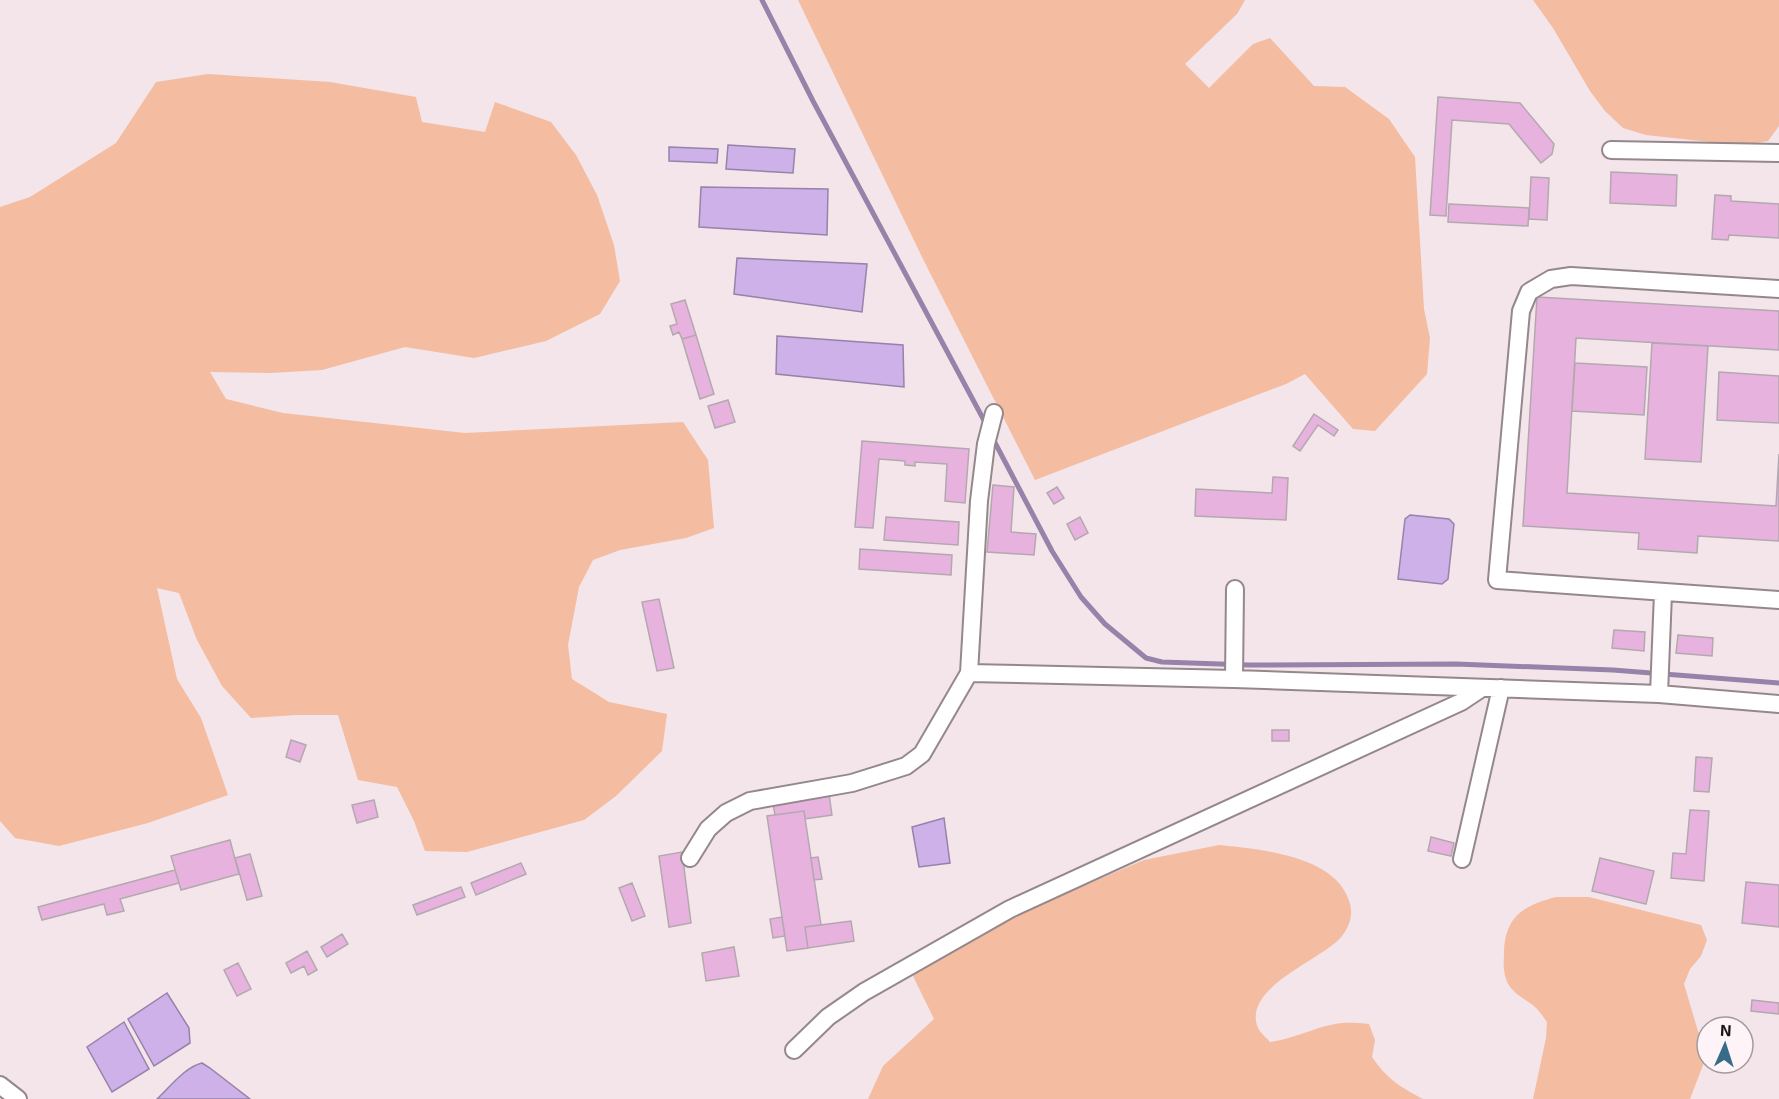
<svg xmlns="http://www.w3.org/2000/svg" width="1779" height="1099" viewBox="0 0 1779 1099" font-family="'Exo 2',sans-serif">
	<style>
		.green { fill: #f4bca0 }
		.water { fill: #cdb1e8; stroke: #9782a9; stroke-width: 1.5 }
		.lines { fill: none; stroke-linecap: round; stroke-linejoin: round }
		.stream { stroke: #9782a9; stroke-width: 5 }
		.building { fill: #e7b3de; stroke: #b3a8b0; stroke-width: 1.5 }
		.minor-casing { stroke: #94888c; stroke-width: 20 }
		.minor { stroke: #fff; stroke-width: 16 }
	</style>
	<rect width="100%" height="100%" fill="#f3e5e9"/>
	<!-- green -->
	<path class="green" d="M 798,0 L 1245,0 L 1237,14 L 1185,64 L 1209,88 L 1253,44 L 1270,38 L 1314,86 L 1345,87 L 1389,119 L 1415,157 L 1424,309 L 1430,338 L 1427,374 L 1375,431 L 1353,429 L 1305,374 L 1286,384 L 1035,480 L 923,259 Z
		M 1533,0 L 1779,0 L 1779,126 L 1768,141 L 1744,145 L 1719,143 L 1646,135 L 1623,128 L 1605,111 L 1590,91 L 1553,28 Z
		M 208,74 L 330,82 L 416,97 L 422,122 L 485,132 L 495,102 L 551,122 L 576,155 L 597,195 L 614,245 L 620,281 L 600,314 L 546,341 L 474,358 L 405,347 L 322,370 L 271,373 L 210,372 L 226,399 L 283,413 L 465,433 L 683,422 L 708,460 L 714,528 L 686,538 L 620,550 L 593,560 L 579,587 L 568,645 L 572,679 L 609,702 L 667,714 L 662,751 L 616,796 L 584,820 L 467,852 L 425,851 L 414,821 L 397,787 L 358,780 L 338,715 L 297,715 L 251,718 L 222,686 L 197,640 L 179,593 L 157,588 L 177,679 L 201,718 L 228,795 L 148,823 L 59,846 L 15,838 L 0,821 L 0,207 L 30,197 L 116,143 L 156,82 Z
		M 1219,845 C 1258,849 1332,855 1348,898 C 1354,912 1351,924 1342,936 C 1323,960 1241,987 1258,1028 C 1260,1033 1267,1038 1270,1042 C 1293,1039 1313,1028 1335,1024 C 1346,1022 1357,1023 1369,1024 L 1375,1040 L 1372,1057 C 1385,1077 1401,1088 1423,1099 L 868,1099 L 883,1066 L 934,1019 L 911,972 L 1015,915 L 1144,860 Z
		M 1556,897 L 1589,897 L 1701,925 L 1707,940 L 1701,956 L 1690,969 L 1684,984 L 1703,1048 L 1703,1065 L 1690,1099 L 1533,1099 L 1546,1038 L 1547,1022 C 1543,1017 1540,1011 1535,1007 C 1527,1000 1517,996 1510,987 C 1504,978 1503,966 1504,956 C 1504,918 1521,906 1556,897 Z"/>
	<!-- water -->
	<path class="water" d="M 728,145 L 795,149 L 793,173 L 726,169 Z
		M 669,147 L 718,149 L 717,163 L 669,161 Z
		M 701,187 L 828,189 L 827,235 L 699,227 Z
		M 737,258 L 867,264 L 862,312 L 734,294 Z
		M 777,336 L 903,345 L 904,387 L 776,374 Z
		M 1410,515 L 1449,519 L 1454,524 L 1448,579 L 1442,584 L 1398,579 L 1405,519 Z
		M 944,818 L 950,863 L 919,867 L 912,827 Z
		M 167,993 L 189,1028 L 190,1043 L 154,1066 L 128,1019 Z
		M 124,1022 L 149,1069 L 112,1092 L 87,1047 Z
		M 202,1063 L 210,1068 L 250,1099 L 157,1099 C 170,1087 185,1067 202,1063 Z"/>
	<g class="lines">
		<!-- stream -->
		<path class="stream" d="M 762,0 L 813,101 L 987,426
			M 992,437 L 1052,551 L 1081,597 L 1105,624 L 1146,658 L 1162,662 L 1249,665 L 1456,664 L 1613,670 L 1779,683"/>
	</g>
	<!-- building -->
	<path class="building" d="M 1438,97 L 1520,103 L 1554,144 L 1552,154 L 1541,163 L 1509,124 L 1452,120 L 1446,216 L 1430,215 Z
		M 1611,172 L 1677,175 L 1676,206 L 1610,203 Z
		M 1531,177 L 1549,178 L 1547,220 L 1529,219 Z
		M 1715,195 L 1731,196 L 1731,201 L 1779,204 L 1779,238 L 1729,235 L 1728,240 L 1712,239 Z
		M 1449,204 L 1529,208 L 1528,226 L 1448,222 Z
		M 1537,297 L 1779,311 L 1779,350 L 1576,338 L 1567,493 L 1776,506 L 1779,454 L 1779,541 L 1698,536 L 1697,553 L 1638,549 L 1639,533 L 1523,526 Z
		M 685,300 L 696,335 L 682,339 L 679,332 L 673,335 L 670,326 L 677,324 L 671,304 Z
		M 696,335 L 714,394 L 700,399 L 682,339 Z
		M 1652,343 L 1708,346 L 1701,462 L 1645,459 Z
		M 1575,363 L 1647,367 L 1644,415 L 1572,411 Z
		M 1719,372 L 1779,376 L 1779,423 L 1717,420 Z
		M 728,400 L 735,422 L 715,428 L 708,406 Z
		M 1314,414 L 1338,430 L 1334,436 L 1318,425 L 1300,451 L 1293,446 Z
		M 862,441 L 969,449 L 965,503 L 945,501 L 947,464 L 915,462 L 915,466 L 905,465 L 905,461 L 879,459 L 873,528 L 855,527 Z
		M 1273,477 L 1288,478 L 1286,520 L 1195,516 L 1196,489 L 1272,493 Z
		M 993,485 L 1014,487 L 1011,532 L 1036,534 L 1034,555 L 987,552 Z
		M 1057,487 L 1064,498 L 1054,504 L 1047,493 Z
		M 886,517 L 959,522 L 958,545 L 884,540 Z
		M 1080,517 L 1088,533 L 1075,540 L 1067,524 Z
		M 860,549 L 952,555 L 951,575 L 859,569 Z
		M 659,599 L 674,668 L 657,671 L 642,602 Z
		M 1614,630 L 1645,632 L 1644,651 L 1612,648 Z
		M 1678,635 L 1713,638 L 1712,656 L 1676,653 Z
		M 1272,730 L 1289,730 L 1289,741 L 1272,741 Z
		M 291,740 L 306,745 L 300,762 L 286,757 Z
		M 1696,757 L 1712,758 L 1709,792 L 1694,791 Z
		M 829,794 L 832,815 L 805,819 L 804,811 L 775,815 L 773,803 Z
		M 374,800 L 378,817 L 357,823 L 352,805 Z
		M 1690,810 L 1709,811 L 1704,881 L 1671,878 L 1673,853 L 1686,854 Z
		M 804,811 L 821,925 L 805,927 L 808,948 L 787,951 L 767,816 Z
		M 1431,837 L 1454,843 L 1451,856 L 1428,851 Z
		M 230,840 L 239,874 L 181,890 L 171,856 Z
		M 682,852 L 691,923 L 669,927 L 659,856 Z
		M 250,854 L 262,896 L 247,900 L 235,858 Z
		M 818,857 L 822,879 L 814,880 L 811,858 Z
		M 1600,858 L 1654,871 L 1646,904 L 1592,891 Z
		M 521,863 L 526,874 L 476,895 L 471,883 Z
		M 175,870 L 179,883 L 120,899 L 124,911 L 107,915 L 104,904 L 42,920 L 38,907 Z
		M 1746,882 L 1779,885 L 1779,927 L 1742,923 Z
		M 632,883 L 645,916 L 632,921 L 619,888 Z
		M 461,887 L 465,897 L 417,915 L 413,905 Z
		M 782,917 L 785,936 L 773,938 L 770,919 Z
		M 851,921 L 854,941 L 808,948 L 805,927 Z
		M 342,934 L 348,944 L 327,957 L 321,947 Z
		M 734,947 L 739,976 L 706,981 L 702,953 Z
		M 307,951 L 317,970 L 308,975 L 304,966 L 291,973 L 286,963 Z
		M 238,963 L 251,989 L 237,996 L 224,970 Z
		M 1752,1000 L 1779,1003 L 1779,1014 L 1751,1011 Z"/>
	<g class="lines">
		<!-- minor casing -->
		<g class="minor-casing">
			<path id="minor" d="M 1611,150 L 1779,153
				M 1779,289 L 1571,276 L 1551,279 L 1529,292 L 1521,311 L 1497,580 L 1779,600
				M 969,673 L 1234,679 L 1659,694 L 1779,704
				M 1234,679 L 1235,589
				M 1659,694 L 1663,593
				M 690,858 L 708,829 L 726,813 L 750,801 L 852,783 L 906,766 L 922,754 L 969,673 L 979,501 L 986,444 L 994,413
				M 1462,859 L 1501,688
				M 794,1050 L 828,1017 L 864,992 L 1010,909 L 1461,702 L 1482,688
				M 0,1085 L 18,1099"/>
		</g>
		<!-- minor -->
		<use href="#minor" class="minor"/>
	</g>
	<!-- north arrow -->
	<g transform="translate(1725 1045) rotate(3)"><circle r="28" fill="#fef3f6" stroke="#a39a9d" stroke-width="1.5"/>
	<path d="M0-4.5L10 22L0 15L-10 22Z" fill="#376c88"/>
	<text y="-9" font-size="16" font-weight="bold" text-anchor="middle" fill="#1a1517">N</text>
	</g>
</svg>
